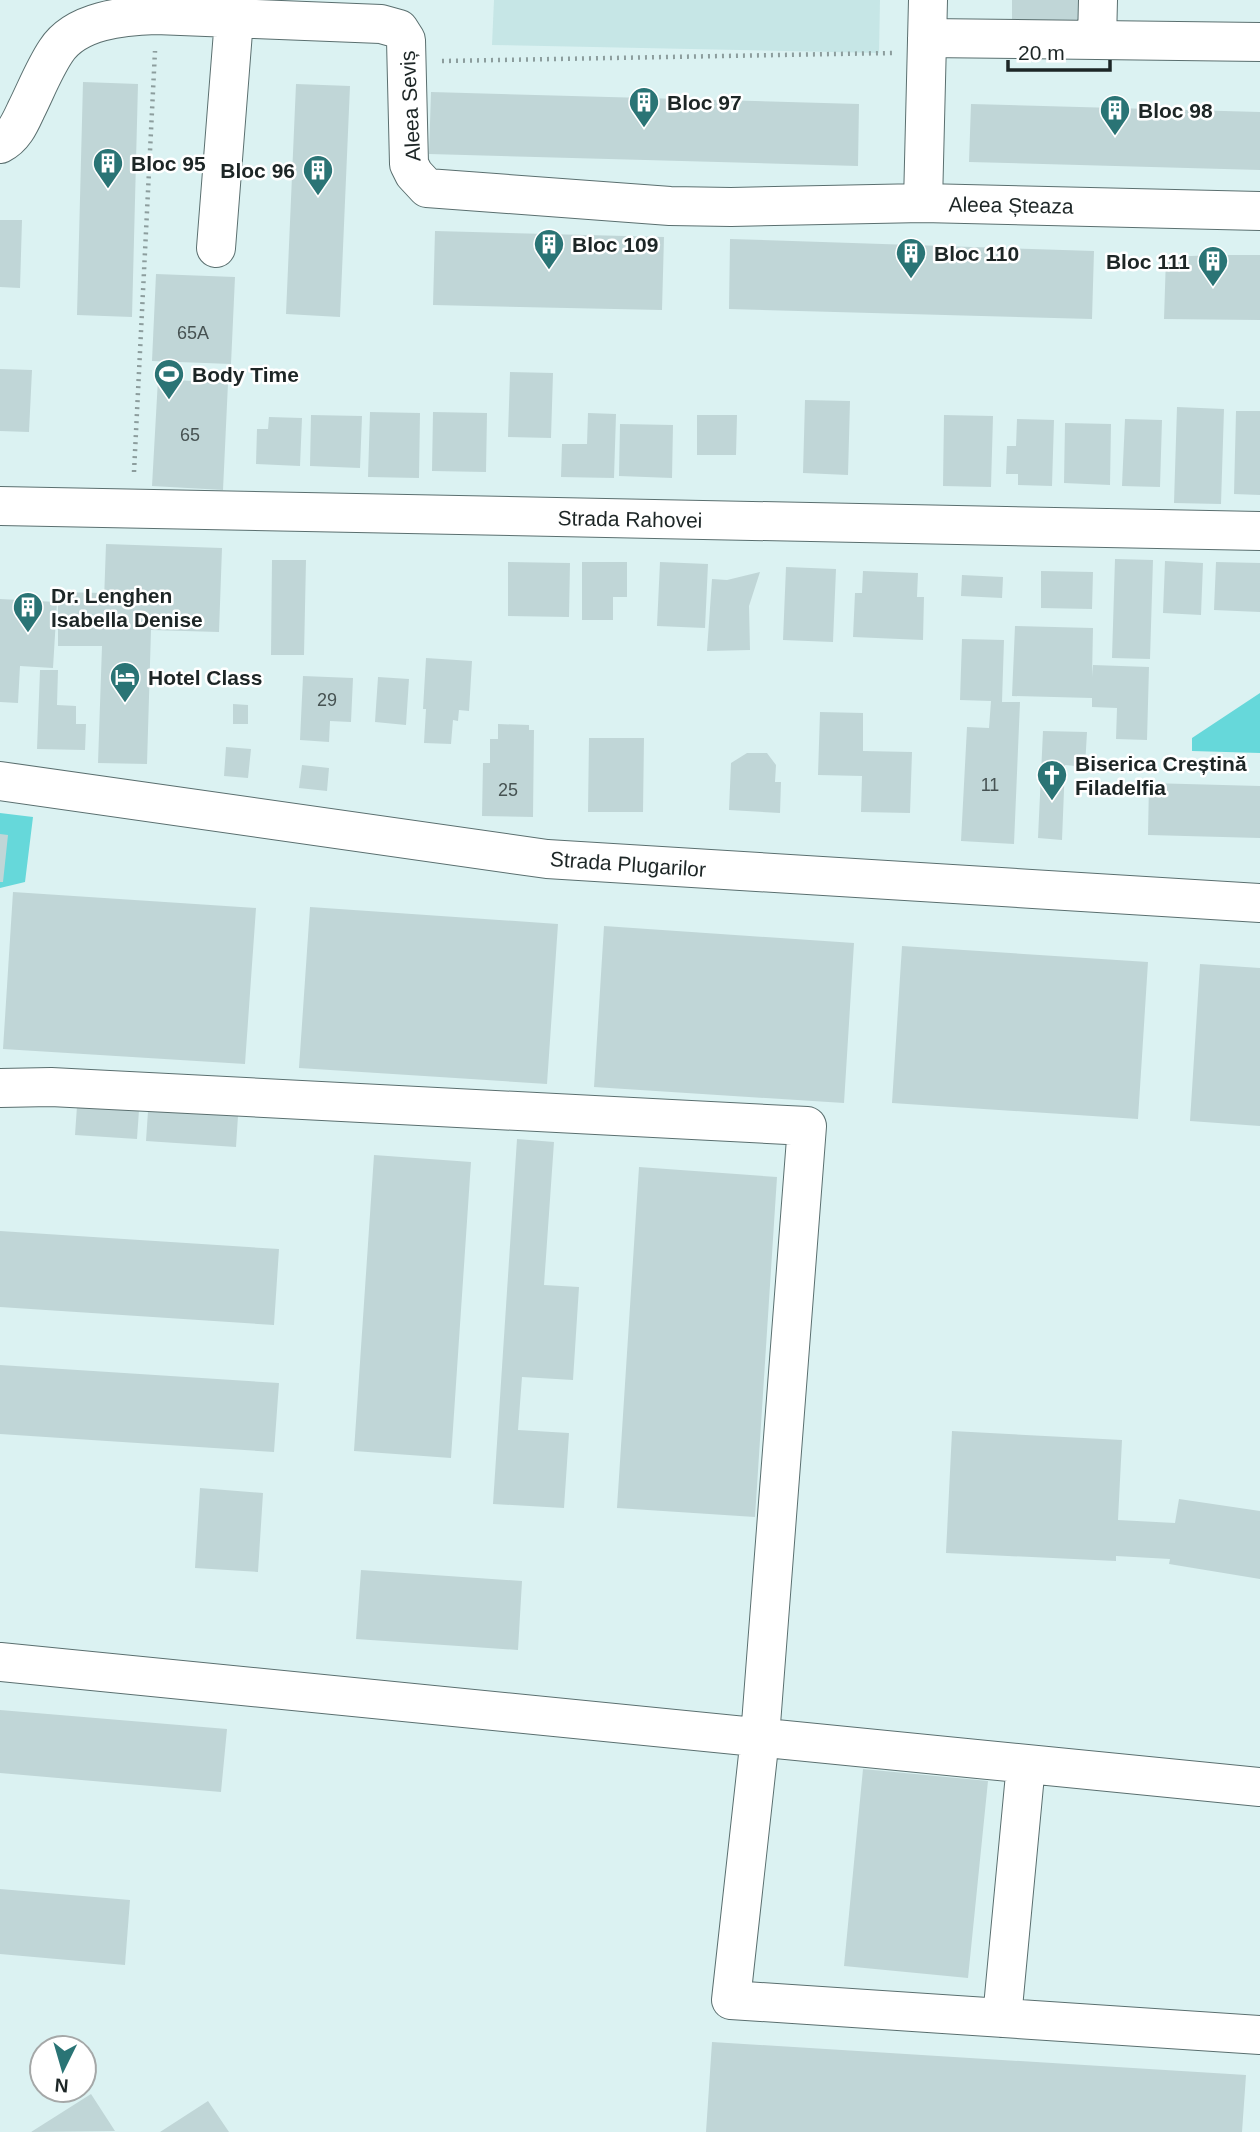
<svg xmlns="http://www.w3.org/2000/svg" width="1260" height="2132" viewBox="0 0 1260 2132" font-family="Helvetica,sans-serif">
	<style>
		.built { fill: #c6e6e6 }
		.green { fill: #66d8da }
		.building { fill: #c0d6d7 }
		.lines { fill: none; stroke-linecap: round; stroke-linejoin: round }
		.minor-casing { stroke: #5a6f6f; stroke-width: 40 }
		.path { stroke: #8c9d9d; stroke-width: 4.5; stroke-dasharray: 2 5; stroke-linecap: butt }
		.minor { stroke: #fff; stroke-width: 38 }
		.labels { text-anchor: middle; dominant-baseline: central; stroke-width: 5; stroke-linejoin: round; paint-order: stroke }
		.number-label { font-size: 18px; fill: #465252 }
		.poi-label { font-size: 21px; font-weight: bold; fill: #1d2626; stroke: #fff; text-anchor: start }
		.street-label { font-size: 21px; fill: #1d2626; stroke: #fff }
	</style>
	<rect width="100%" height="100%" fill="#dbf2f2"/>
	<!-- built -->
	<path class="built" d="M 494,0 L 880,0 L 879,53 L 492,45 Z"/>
	<!-- green -->
	<path class="green" d="M 1260,693 L 1260,753 L 1192,751 L 1192,738 Z
		M 0,813 L 33,817 L 25,882 L 0,888 Z"/>
	<!-- building -->
	<path class="building" d="M 1012,0 L 1080,0 L 1080,25 L 1012,24 Z
		M 83,82 L 138,84 L 132,317 L 77,315 Z
		M 296,84 L 350,86 L 340,317 L 286,314 Z
		M 431,92 L 859,104 L 858,166 L 429,154 Z
		M 971,104 L 1260,112 L 1260,170 L 969,162 Z
		M 0,220 L 22,220 L 20,288 L 0,287 Z
		M 435,231 L 664,237 L 662,310 L 433,305 Z
		M 730,239 L 1094,251 L 1092,319 L 729,309 Z
		M 1216,255 L 1260,255 L 1260,320 L 1164,319 L 1166,257 Z
		M 156,274 L 235,277 L 231,364 L 152,361 Z
		M 0,369 L 32,370 L 29,432 L 0,431 Z
		M 510,372 L 553,373 L 551,438 L 508,437 Z
		M 158,379 L 228,383 L 223,490 L 152,486 Z
		M 805,400 L 850,401 L 848,475 L 803,473 Z
		M 1177,407 L 1224,409 L 1221,504 L 1174,503 Z
		M 1236,411 L 1260,411 L 1260,495 L 1234,494 Z
		M 370,412 L 420,413 L 419,478 L 368,477 Z
		M 433,412 L 487,413 L 486,472 L 432,471 Z
		M 588,413 L 616,414 L 614,478 L 561,477 L 562,444 L 587,444 Z
		M 311,415 L 362,416 L 360,468 L 310,466 Z
		M 697,415 L 737,415 L 736,455 L 697,455 Z
		M 944,415 L 993,416 L 991,487 L 943,486 Z
		M 269,417 L 302,418 L 300,466 L 256,464 L 257,429 L 268,429 Z
		M 1017,419 L 1054,420 L 1052,486 L 1018,485 L 1018,474 L 1006,474 L 1007,446 L 1016,446 Z
		M 1125,419 L 1162,420 L 1160,487 L 1122,486 Z
		M 1065,423 L 1111,424 L 1110,485 L 1064,483 Z
		M 620,424 L 673,425 L 672,478 L 619,476 Z
		M 106,544 L 222,548 L 219,632 L 151,630 L 147,764 L 98,763 L 102,646 L 58,646 L 58,592 L 103,593 L 104,601 Z
		M 1115,559 L 1153,560 L 1150,659 L 1112,658 Z
		M 272,560 L 306,560 L 304,655 L 271,655 Z
		M 1165,561 L 1203,563 L 1201,615 L 1163,613 Z
		M 508,562 L 570,563 L 569,617 L 508,616 Z
		M 582,562 L 627,562 L 627,597 L 613,597 L 613,620 L 582,620 Z
		M 660,562 L 708,564 L 705,628 L 657,626 Z
		M 1216,562 L 1260,563 L 1260,612 L 1214,610 Z
		M 786,567 L 836,569 L 833,642 L 783,640 Z
		M 863,571 L 918,573 L 917,597 L 924,597 L 923,640 L 853,637 L 855,593 L 862,593 Z
		M 1041,571 L 1093,572 L 1092,609 L 1041,608 Z
		M 760,572 L 749,606 L 750,650 L 707,651 L 712,579 L 727,580 Z
		M 962,575 L 1003,577 L 1002,598 L 961,596 Z
		M 0,599 L 57,602 L 53,668 L 20,666 L 18,703 L 0,702 Z
		M 1015,626 L 1093,628 L 1092,677 L 1093,665 L 1149,667 L 1147,740 L 1116,739 L 1117,708 L 1092,707 L 1092,698 L 1012,696 Z
		M 962,639 L 1004,640 L 1002,702 L 1020,702 L 1014,844 L 961,841 L 967,727 L 989,728 L 991,701 L 960,700 Z
		M 426,658 L 472,661 L 469,711 L 459,710 L 458,721 L 453,720 L 451,744 L 424,743 L 426,709 L 423,709 Z
		M 40,670 L 58,670 L 57,705 L 76,706 L 76,724 L 86,724 L 85,750 L 37,749 Z
		M 303,676 L 353,678 L 351,722 L 330,721 L 329,742 L 300,740 Z
		M 378,677 L 409,679 L 406,725 L 375,722 Z
		M 233,704 L 248,705 L 248,724 L 233,724 Z
		M 820,712 L 863,713 L 863,751 L 912,752 L 910,813 L 861,812 L 862,776 L 818,775 Z
		M 498,724 L 529,725 L 529,730 L 534,730 L 533,817 L 482,816 L 483,763 L 490,763 L 490,739 L 498,739 Z
		M 1043,731 L 1087,732 L 1085,767 L 1065,765 L 1062,840 L 1038,838 Z
		M 589,738 L 644,738 L 643,812 L 588,812 Z
		M 226,747 L 251,749 L 248,778 L 224,776 Z
		M 747,753 L 767,753 L 776,765 L 775,782 L 781,782 L 780,813 L 729,810 L 731,763 Z
		M 302,765 L 329,768 L 327,791 L 299,788 Z
		M 1149,783 L 1260,786 L 1260,838 L 1148,835 Z
		M 0,834 L 8,835 L 3,882 L 0,882 Z
		M 13,892 L 256,908 L 245,1064 L 3,1049 Z
		M 310,907 L 558,924 L 547,1084 L 299,1068 Z
		M 604,926 L 854,943 L 844,1103 L 594,1087 Z
		M 902,946 L 1148,962 L 1138,1119 L 892,1103 Z
		M 1200,964 L 1260,968 L 1260,1126 L 1190,1121 Z
		M 77,1106 L 139,1110 L 137,1139 L 75,1135 Z
		M 148,1111 L 238,1116 L 236,1147 L 146,1141 Z
		M 517,1139 L 554,1142 L 544,1285 L 579,1287 L 573,1380 L 522,1377 L 518,1430 L 569,1433 L 564,1508 L 493,1504 Z
		M 374,1155 L 471,1162 L 451,1458 L 354,1451 Z
		M 639,1167 L 777,1177 L 755,1517 L 617,1508 Z
		M 0,1231 L 279,1249 L 274,1325 L 0,1307 Z
		M 0,1365 L 279,1383 L 274,1452 L 0,1434 Z
		M 952,1431 L 1122,1440 L 1118,1520 L 1175,1523 L 1179,1499 L 1260,1511 L 1260,1579 L 1169,1564 L 1170,1559 L 1116,1556 L 1116,1561 L 946,1553 Z
		M 200,1488 L 263,1493 L 258,1572 L 195,1568 Z
		M 361,1570 L 522,1581 L 518,1650 L 356,1639 Z
		M 0,1710 L 227,1729 L 221,1792 L 0,1773 Z
		M 863,1769 L 988,1781 L 968,1978 L 844,1966 Z
		M 0,1889 L 130,1900 L 125,1965 L 0,1954 Z
		M 712,2042 L 1246,2075 L 1242,2132 L 706,2132 Z
		M 91,2094 L 115,2131 L 31,2132 Z
		M 208,2101 L 229,2132 L 160,2132 Z"/>
	<g class="lines">
		<!-- minor casing -->
		<g class="minor-casing">
			<path id="minor" d="M 927,38 L 1260,42
				M 1097,40 L 1098,0
				M 0,144 C 14,137 20,123 26,110 C 36,90 44,69 56,51 C 76,20 124,16 156,15 L 381,24 L 399,29 L 406,40 L 409,164 L 414,174 L 427,188 L 670,206 L 731,207 L 923,203 L 1260,211
				M 923,203 L 928,0
				M 216,248 L 234,19
				M 0,506 L 1260,531
				M 0,781 L 547,859 L 1260,903
				M 0,1088 L 51,1087 L 807,1126 L 760,1737 L 731,2000 L 1260,2035
				M 0,1662 L 1260,1787
				M 1002,2018 L 1026,1764"/>
		</g>
		<!-- path -->
		<path class="path" d="M 442,61 L 892,53
			M 134,472 L 155,51"/>
		<!-- minor -->
		<use href="#minor" class="minor"/>
	</g>
	<!-- icons -->
	<defs>
		<g id="building-pin" transform="scale(1.575)"><path d="M0 17L-7.5 6A9.5 9.5 0 1 1 7.5 6Z" fill="#2a7475" stroke="#fff"/><path d="M-4-6H4V6H1V3H-1V6H-4ZM-2.5-4.3h1.7v1.8h-1.7ZM.8-4.3h1.7v1.8H.8ZM-2.5-1h1.7V.8h-1.7ZM.8-1h1.7V.8H.8Z" fill="#fff"/></g>
		<g id="stadium-pin" transform="scale(1.575)"><path d="M0 17L-7.5 6A9.5 9.5 0 1 1 7.5 6Z" fill="#2a7475" stroke="#fff"/><path d="M0-5a6.5 5 0 1 0 0 10a6.5 5 0 1 0 0-10ZM-3.5-1.8h7v3.6h-7Z" fill="#fff"/></g>
		<g id="hotel-pin" transform="scale(1.575)"><path d="M0 17L-7.5 6A9.5 9.5 0 1 1 7.5 6Z" fill="#2a7475" stroke="#fff"/><path d="M-6-4.5h1.5V1H6V5H4.5V3h-9V5H-6ZM-4 0a1.8 1.8 0 1 1 3.6 0ZM.5 0V-2.5h3Q6-2.5 6 0Z" fill="#fff"/></g>
		<g id="church-pin" transform="scale(1.575)"><path d="M0 17L-7.5 6A9.5 9.5 0 1 1 7.5 6Z" fill="#2a7475" stroke="#fff"/><path d="M-1.2-6h2.4v3.5h3.3v2.4h-3.3V6h-2.4V-.1h-3.3v-2.4h3.3Z" fill="#fff"/></g>
	</defs>
	<g fill-rule="evenodd">
		<use href="#building-pin" x="644" y="102"/>
		<use href="#building-pin" x="1115" y="110"/>
		<use href="#building-pin" x="108" y="163"/>
		<use href="#building-pin" x="318" y="170"/>
		<use href="#building-pin" x="549" y="244"/>
		<use href="#building-pin" x="911" y="253"/>
		<use href="#building-pin" x="1213" y="261"/>
		<use href="#stadium-pin" x="169" y="374"/>
		<use href="#building-pin" x="28" y="607"/>
		<use href="#hotel-pin" x="125" y="677"/>
		<use href="#church-pin" x="1052" y="775"/>
	</g>
	<g class="labels">
		<!-- number labels -->
		<g class="number-label">
			<text x="193" y="333">65A</text>
			<text x="190" y="435">65</text>
			<text x="327" y="700">29</text>
			<text x="990" y="785">11</text>
			<text x="508" y="790">25</text>
		</g>
		<!-- poi labels -->
		<g class="poi-label">
			<text x="667" y="102">Bloc 97</text>
			<text x="1138" y="110">Bloc 98</text>
			<text x="131" y="163">Bloc 95</text>
			<text x="295" y="170" text-anchor="end">Bloc 96</text>
			<text x="572" y="244">Bloc 109</text>
			<text x="934" y="253">Bloc 110</text>
			<text x="1190" y="261" text-anchor="end">Bloc 111</text>
			<text x="192" y="374">Body Time</text>
			<text x="51" y="595">Dr. Lenghen<tspan x="51" dy="24">Isabella Denise</tspan></text>
			<text x="148" y="677">Hotel Class</text>
			<text x="1075" y="763">Biserica Creștină<tspan x="1075" dy="24">Filadelfia</tspan></text>
		</g>
		<!-- street labels -->
		<g class="street-label">
			<text transform="translate(410 106) rotate(-93)">Aleea Seviș</text>
			<text transform="translate(1011 205) rotate(1)">Aleea Șteaza</text>
			<text transform="translate(630 519) rotate(1)">Strada Rahovei</text>
			<text transform="translate(628 864) rotate(4)">Strada Plugarilor</text>
		</g>
	</g>
	<!-- north arrow -->
	<g transform="translate(63 2069) rotate(185)"><circle r="33" fill="#ffffff" stroke="#a5a8a8" stroke-width="2"/>
	<path d="M0-5L12 26L0 18L-12 26Z" fill="#2a7475"/>
	<text y="-10" font-size="19" font-weight="bold" text-anchor="middle" fill="#1d2626">N</text>
	</g>
	<!-- scale -->
	<path d="M1008 60v10h102v-10" fill="none" stroke="#1d2626" stroke-width="3.5"/>
	<text x="1018" y="60" font-size="21" fill="#1d2626" stroke="#ffffff" stroke-width="5" paint-order="stroke">20 m</text>
</svg>
